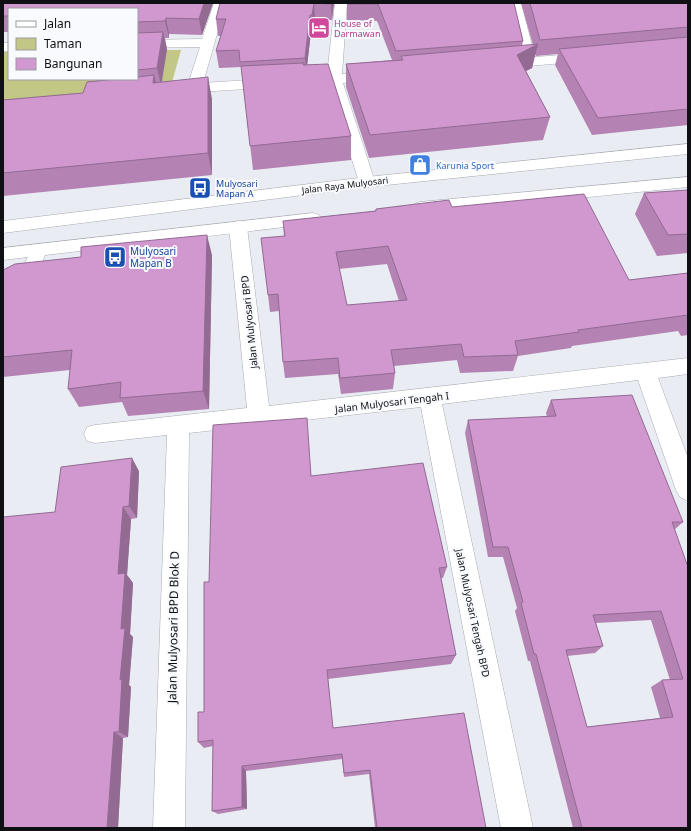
<svg xmlns="http://www.w3.org/2000/svg" width="691" height="831" viewBox="0 0 691 831" font-family="'Noto Sans',sans-serif">
	<style>
		.green { fill: #c2c785 }
		.lines { fill: none; stroke-linecap: round; stroke-linejoin: round }
		.lane-casing { stroke: #a8abb1; stroke-width: 1 }
		.street-casing { stroke: #a8abb1; stroke-width: 1 }
		.secondary-casing { stroke: #a8abb1; stroke-width: 1 }
		.lane { fill: #fff; fill-rule: evenodd }
		.street { fill: #fff; fill-rule: evenodd }
		.secondary { fill: #fff; fill-rule: evenodd }
		.wall { fill: #b483b3; fill-rule: evenodd }
		.shaded-wall { fill: #926a92 }
		.building { fill: #d198d0; stroke: #926a92; fill-rule: evenodd }
		.labels { text-anchor: middle; dominant-baseline: central; stroke-width: 4; stroke-linejoin: round; paint-order: stroke }
		.far-hotel-label { font-size: 9px; fill: #b23c85; stroke: #f8fafe; text-anchor: start }
		.far-shop-label { font-size: 9px; fill: #366cbe; stroke: #f8fafe; text-anchor: start }
		.far-transit-label { font-size: 9px; fill: #164399; stroke: #f8fafe; text-anchor: start }
		.far-street-label { font-size: 9px; fill: #0f1013; stroke: #f8fafe }
		.transit-label { font-size: 10px; fill: #164399; stroke: #f8fafe; text-anchor: start }
		.street-label { font-size: 10px; fill: #0f1013; stroke: #f8fafe }
		.near-street-label { font-size: 12px; fill: #0f1013; stroke: #f8fafe }
	</style>
	<rect width="100%" height="100%" fill="#e9ecf3"/>
	<!-- green -->
	<path class="green" d="M 137,50 L 181,50 L 171,86 L 3,101 L 3,52 L 9,52 L 9,79 L 137,79 Z"/>
	<g class="lines">
		<!-- lane casing -->
		<g class="lane-casing">
			<path id="lane" d="M 39,245 L 45,246 L 47,250 C 40,272 25,287 3,294 L 3,281 L 16,273 L 24,265 L 33,246 Z"/>
		</g>
		<!-- street casing -->
		<g class="street-casing">
			<path id="street" d="M 214,3 L 226,3 L 203,83 L 327,75 L 335,3 L 347,3 L 342,74 L 376,72 L 381,73 L 383,76 L 381,79 L 376,80 L 343,83 L 375,182 L 373,186 L 367,187 L 361,186 L 359,182 L 328,84 L 181,93 L 176,92 L 174,89 L 176,86 L 188,84 L 200,47 L 137,48 L 137,40 L 202,39 Z
				M 509,3 L 521,3 L 535,57 L 587,53 L 592,54 L 594,57 L 592,60 L 587,61 L 504,68 L 499,67 L 497,64 L 499,61 L 521,58 Z
				M 3,43 L 9,43 L 9,51 L 3,51 Z
				M 238,221 L 244,223 L 247,227 L 269,406 L 688,358 L 688,374 L 658,378 L 688,458 L 688,501 L 680,497 L 676,490 L 638,380 L 442,404 L 533,828 L 501,828 L 421,407 L 189,433 L 185,828 L 153,828 L 167,435 L 95,443 L 87,441 L 84,434 L 87,427 L 95,425 L 247,408 L 229,227 L 232,223 Z"/>
		</g>
		<!-- secondary casing -->
		<g class="secondary-casing">
			<path id="secondary" d="M 688,144 L 688,154 L 367,187 L 3,233 L 3,221 L 367,177 Z
				M 688,177 L 688,187 L 420,214 L 414,212 L 411,208 L 414,204 L 420,202 Z
				M 313,213 L 319,215 L 322,219 L 319,223 L 3,260 L 3,248 Z"/>
		</g>
		<!-- lane -->
		<use href="#lane" class="lane"/>
		<!-- street -->
		<use href="#street" class="street"/>
		<!-- secondary -->
		<use href="#secondary" class="secondary"/>
	</g>
	<!-- wall -->
	<path class="wall" d="M 3,3 L 213,3 L 202,35 L 169,34 L 169,38 L 165,38 L 167,49 L 162,82 L 212,99 L 212,175 L 3,196 L 3,100 L 83,93 L 96,81 L 95,79 L 137,79 L 137,9 L 9,9 L 9,32 L 3,32 Z
		M 220,3 L 334,3 L 332,20 L 315,20 L 313,32 L 311,32 L 307,65 L 351,136 L 351,160 L 253,170 L 241,67 L 219,68 L 216,51 L 221,36 L 218,36 L 216,19 Z
		M 347,3 L 514,3 L 523,41 L 522,46 L 533,45 L 521,3 L 688,3 L 688,125 L 592,135 L 555,65 L 558,54 L 536,56 L 535,54 L 532,68 L 526,71 L 550,117 L 543,140 L 369,158 L 346,87 L 346,64 L 392,60 L 377,21 L 347,20 Z
		M 688,190 L 688,253 L 657,256 L 635,214 L 644,193 Z
		M 452,207 L 629,280 L 688,273 L 688,335 L 681,336 L 678,331 L 572,346 L 571,348 L 518,356 L 513,371 L 460,373 L 457,360 L 394,366 L 395,373 L 393,389 L 341,394 L 338,374 L 285,378 L 283,362 L 279,311 L 270,312 L 268,295 L 284,236 L 283,221 L 375,211 L 376,209 ZM 387,264 L 399,301 L 347,305 L 339,269 Z
		M 212,255 L 209,409 L 128,416 L 122,402 L 79,407 L 68,389 L 70,370 L 3,377 L 3,270 Z
		M 551,400 L 683,522 L 674,530 L 688,567 L 688,828 L 573,828 L 530,661 L 528,661 L 515,611 L 517,608 L 503,557 L 488,557 L 465,433 L 468,420 L 547,417 L 546,413 ZM 651,620 L 670,680 L 662,680 L 651,687 L 660,718 L 587,727 L 567,656 L 595,653 L 603,646 L 596,623 Z
		M 139,471 L 137,518 L 131,519 L 127,575 L 133,583 L 130,634 L 133,637 L 129,685 L 131,687 L 128,737 L 123,738 L 118,828 L 55,512 Z
		M 311,476 L 447,567 L 443,578 L 441,578 L 456,655 L 451,664 L 328,679 L 333,728 L 486,828 L 375,828 L 369,774 L 344,777 L 342,759 L 246,771 L 247,809 L 218,814 L 212,811 L 213,746 L 204,748 L 198,742 L 204,712 L 209,582 Z"/>
	<!-- shaded-wall -->
	<path class="shaded-wall" d="M 204,3 L 213,3 L 202,35 L 199,19 Z
		M 314,3 L 315,20 L 313,32 L 312,15 Z
		M 331,3 L 334,3 L 332,20 L 331,4 Z
		M 310,15 L 311,32 L 306,75 L 305,58 Z
		M 166,18 L 169,34 L 169,38 L 165,21 Z
		M 163,32 L 167,49 L 161,85 L 157,68 Z
		M 538,44 L 532,68 L 512,78 L 517,55 Z
		M 154,75 L 160,97 L 153,83 Z
		M 208,77 L 212,99 L 212,175 L 208,153 Z
		M 207,235 L 212,255 L 209,409 L 203,391 Z
		M 132,458 L 139,471 L 137,518 L 129,506 Z
		M 123,507 L 131,519 L 127,575 L 133,583 L 130,634 L 133,637 L 129,685 L 131,687 L 128,737 L 119,732 L 121,629 L 118,574 Z
		M 114,732 L 123,738 L 118,828 L 107,828 Z
		M 242,766 L 246,771 L 247,809 L 242,807 Z"/>
	<!-- building -->
	<path class="building" d="M 3,3 L 204,3 L 199,19 L 166,18 L 165,21 L 137,22 L 137,9 L 9,9 L 9,16 L 3,16 Z
		M 220,3 L 331,3 L 331,4 L 314,3 L 312,15 L 310,15 L 305,58 L 240,62 L 239,50 L 216,51 L 226,19 L 216,19 Z
		M 347,3 L 514,3 L 523,41 L 396,51 L 378,4 L 347,4 Z
		M 530,3 L 688,3 L 688,27 L 540,40 Z
		M 163,32 L 157,68 L 137,70 L 137,33 Z
		M 688,37 L 688,109 L 598,118 L 559,49 Z
		M 538,44 L 517,55 L 550,117 L 370,135 L 346,64 L 403,60 L 401,56 Z
		M 304,63 L 303,65 L 328,64 L 351,136 L 250,146 L 241,66 Z
		M 154,75 L 153,83 L 208,77 L 208,153 L 3,173 L 3,100 L 83,93 L 87,82 L 117,79 L 137,79 L 137,77 Z
		M 688,190 L 688,234 L 668,235 L 644,193 Z
		M 584,194 L 629,280 L 688,273 L 688,315 L 578,330 L 579,332 L 515,341 L 518,355 L 464,357 L 461,344 L 391,350 L 395,373 L 340,378 L 338,358 L 283,362 L 278,294 L 268,295 L 261,238 L 285,236 L 283,221 L 376,211 L 376,209 L 449,200 L 452,207 ZM 388,246 L 407,300 L 347,305 L 336,252 Z
		M 207,235 L 203,391 L 120,398 L 121,382 L 68,389 L 72,350 L 3,357 L 3,270 L 15,264 L 81,257 L 81,247 Z
		M 632,395 L 683,522 L 672,522 L 688,567 L 688,828 L 582,828 L 536,654 L 534,654 L 521,603 L 523,602 L 508,547 L 493,547 L 468,420 L 556,416 L 551,400 ZM 661,611 L 683,679 L 662,680 L 673,717 L 587,727 L 566,650 L 603,646 L 593,615 Z
		M 307,418 L 311,476 L 423,463 L 447,567 L 439,568 L 456,655 L 327,670 L 333,728 L 464,713 L 486,828 L 377,828 L 370,770 L 344,773 L 342,754 L 242,766 L 242,807 L 212,811 L 213,740 L 198,742 L 198,712 L 204,712 L 204,582 L 209,582 L 213,425 Z
		M 132,458 L 129,506 L 123,507 L 118,574 L 125,573 L 121,629 L 125,628 L 120,680 L 122,679 L 119,732 L 114,732 L 107,828 L 3,828 L 3,517 L 55,512 L 61,467 Z"/>
	<!-- icons -->
	<defs>
		<g id="hotel-square" transform="scale(1.15)"><rect x="-9" y="-9" width="18" height="18" rx="4" fill="#d1479c" stroke="#f8fafe"/><path d="M-6-4.5h1.5V1H6V5H4.5V3h-9V5H-6ZM-4 0a1.8 1.8 0 1 1 3.6 0ZM.5 0V-2.5h3Q6-2.5 6 0Z" fill="#fff"/></g>
		<g id="shop-square" transform="scale(1.15)"><rect x="-9" y="-9" width="18" height="18" rx="4" fill="#3f7fe0" stroke="#f8fafe"/><path d="M-5-2.5h2.3a2.7 3.5 0 0 1 5.4 0H5L5.5 6h-11ZM-1.5-2.5h3a1.5 2.3 0 0 0-3 0Z" fill="#fff"/></g>
		<g id="bus-square" transform="scale(1.15)"><rect x="-9" y="-9" width="18" height="18" rx="4" fill="#1a4fb4" stroke="#f8fafe"/><path d="M-5-6H5V4H4V6H2V4H-2V6H-4V4H-5ZM-3.5-4V0h7V-4ZM-3.5 1.2v1.5H-2V1.2ZM2 1.2v1.5H3.5V1.2Z" fill="#fff"/></g>
	</defs>
	<g fill-rule="evenodd">
		<use href="#hotel-square" x="319" y="28"/>
		<use href="#shop-square" x="420" y="165"/>
		<use href="#bus-square" x="200" y="188"/>
		<use href="#bus-square" x="115" y="257"/>
	</g>
	<g class="labels">
		<!-- far-hotel labels -->
		<g class="far-hotel-label">
			<text x="334" y="23">House of<tspan x="334" dy="10">Darmawan</tspan></text>
		</g>
		<!-- far-shop labels -->
		<g class="far-shop-label">
			<text x="436" y="165">Karunia Sport</text>
		</g>
		<!-- far-transit labels -->
		<g class="far-transit-label">
			<text x="216" y="183">Mulyosari<tspan x="216" dy="10">Mapan A</tspan></text>
		</g>
		<!-- far-street labels -->
		<g class="far-street-label">
			<text transform="translate(345 185) rotate(-7)">Jalan Raya Mulyosari</text>
		</g>
		<!-- transit labels -->
		<g class="transit-label">
			<text x="130" y="251">Mulyosari<tspan x="130" dy="12">Mapan B</tspan></text>
		</g>
		<!-- street labels -->
		<g class="street-label">
			<text transform="translate(249 322) rotate(-96)">Jalan Mulyosari BPD</text>
			<text transform="translate(392 402) rotate(-7)">Jalan Mulyosari Tengah I</text>
			<text transform="translate(473 613) rotate(78)">Jalan Mulyosari Tengah BPD</text>
		</g>
		<!-- near-street labels -->
		<g class="near-street-label">
			<text transform="translate(173 627) rotate(-89)">Jalan Mulyosari BPD Blok D</text>
		</g>
	</g>
	<!-- border -->
	<rect width="691" height="831" fill="none" stroke="#0f1013" stroke-width="8"/>
	<!-- legend -->
	<rect x="8" y="8" width="130" height="72" fill="#f8fafe" stroke="#9b9ca0"/>
	<rect x="16" y="21" width="20" height="6" fill="#ffffff" stroke="#9b9ca0"/>
	<text x="44" y="28" font-size="12" fill="#0f1013">Jalan</text>
	<rect x="16" y="38" width="20" height="12" fill="#c2c785" stroke="#9b9ca0"/>
	<text x="44" y="48" font-size="12" fill="#0f1013">Taman</text>
	<rect x="16" y="58" width="20" height="12" fill="#d198d0" stroke="#9b9ca0"/>
	<text x="44" y="68" font-size="12" fill="#0f1013">Bangunan</text>
</svg>
